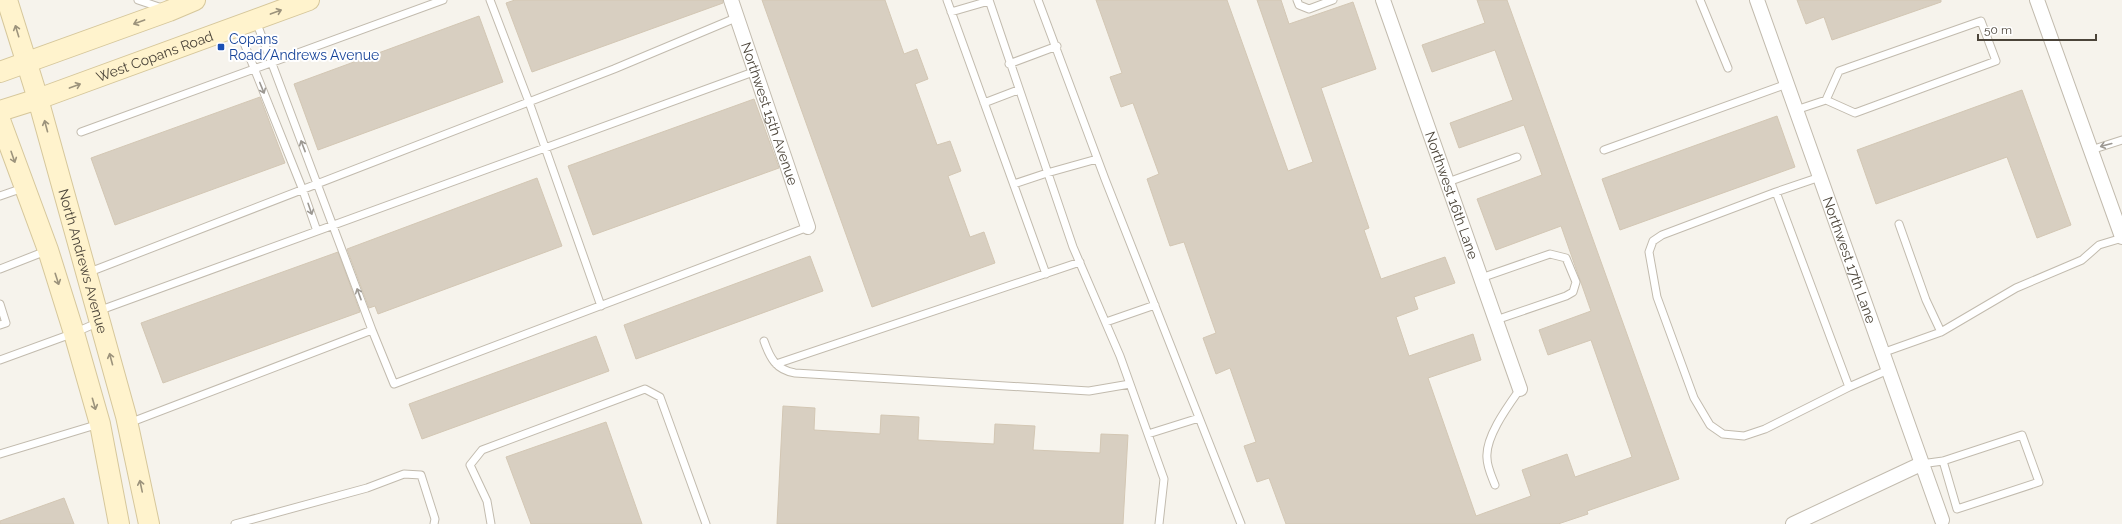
<svg xmlns="http://www.w3.org/2000/svg" width="2122" height="524" viewBox="0 0 2122 524" font-family="Raleway,sans-serif">
	<style>
		.building { fill: #d8cfc1; stroke: #d3c7b4 }
		.lines { fill: none; stroke-linecap: round; stroke-linejoin: round }
		.lane-casing { stroke: #c2bbae; stroke-width: 9 }
		.street-casing { stroke: #c2bbae; stroke-width: 16 }
		.secondary-casing { stroke: #d6c79b; stroke-width: 22 }
		.lane { stroke: #fff; stroke-width: 7 }
		.street { stroke: #fff; stroke-width: 14 }
		.secondary { stroke: #fff3cd; stroke-width: 20 }
		.oneway { stroke: #9c937c }
		.oneway2 { stroke: #9c9892 }
		.transit-dot { fill: #1a4fb4; stroke: #fff; stroke-width: 1.5 }
		.labels { text-anchor: middle; dominant-baseline: central; stroke-width: 4; stroke-linejoin: round; paint-order: stroke }
		.transit-label { font-size: 14px; fill: #164399; stroke: #fff; text-anchor: start }
		.street-label { font-size: 14px; fill: #4b4439; stroke: #fff }
	</style>
	<rect width="100%" height="100%" fill="#f6f3ec"/>
	<!-- building -->
	<path class="building" d="M 515,0 L 723,0 L 723,3 L 532,72 L 506,3 Z
		M 762,0 L 885,0 L 904,54 L 917,49 L 928,79 L 915,84 L 937,145 L 950,141 L 961,171 L 948,176 L 970,237 L 984,232 L 995,263 L 872,307 Z
		M 1096,0 L 1227,0 L 1288,171 L 1313,162 L 1257,0 L 1281,0 L 1289,24 L 1353,2 L 1376,69 L 1321,88 L 1369,228 L 1364,230 L 1381,279 L 1445,257 L 1455,283 L 1414,297 L 1418,309 L 1396,317 L 1409,356 L 1473,334 L 1481,360 L 1428,378 L 1476,516 L 1531,496 L 1522,470 L 1567,454 L 1575,477 L 1632,457 L 1591,340 L 1548,355 L 1539,330 L 1591,311 L 1561,226 L 1496,250 L 1477,199 L 1542,175 L 1524,125 L 1459,148 L 1450,123 L 1513,100 L 1495,50 L 1432,72 L 1422,45 L 1485,23 L 1477,0 L 1507,0 L 1679,479 L 1587,511 L 1588,514 L 1558,524 L 1286,524 L 1269,478 L 1257,482 L 1244,446 L 1256,442 L 1230,368 L 1216,374 L 1203,338 L 1216,333 L 1184,242 L 1170,246 L 1147,179 L 1159,174 L 1133,103 L 1121,107 L 1110,77 L 1122,73 Z
		M 1797,0 L 1941,0 L 1941,2 L 1832,40 L 1824,17 L 1806,24 Z
		M 479,16 L 503,82 L 318,150 L 294,84 Z
		M 2022,90 L 2071,225 L 2037,238 L 2007,157 L 1876,204 L 1857,150 Z
		M 260,97 L 285,163 L 115,225 L 91,158 Z
		M 754,99 L 779,168 L 593,235 L 568,166 Z
		M 1777,116 L 1795,167 L 1620,230 L 1602,179 Z
		M 537,178 L 562,246 L 378,314 L 375,306 L 369,308 L 347,249 Z
		M 338,252 L 360,312 L 163,383 L 141,323 Z
		M 810,256 L 823,291 L 636,359 L 624,325 Z
		M 596,336 L 609,371 L 422,439 L 409,404 Z
		M 783,406 L 815,408 L 814,430 L 880,434 L 881,415 L 919,417 L 918,440 L 994,444 L 995,424 L 1035,426 L 1033,450 L 1100,453 L 1101,434 L 1128,435 L 1123,524 L 777,524 Z
		M 606,422 L 642,524 L 531,524 L 506,457 Z
		M 64,498 L 74,524 L 0,524 L 0,521 Z"/>
	<g class="lines">
		<!-- lane casing -->
		<g class="lane-casing">
			<path id="lane" d="M 138,0 L 162,8
				M 490,0 L 529,102 L 601,306
				M 947,0 L 1046,274
				M 989,0 L 1073,247 L 1120,356 L 1164,479 L 1159,524
				M 1038,0 L 1105,179 L 1241,524
				M 1297,0 L 1299,5 L 1309,9 L 1333,0
				M 1700,0 L 1728,68
				M 951,12 L 989,1
				M 256,21 L 372,330
				M 238,28 L 302,188 L 317,231
				M 1009,64 L 1057,46
				M 984,103 L 1018,90
				M 1796,110 L 1826,100 L 1855,113 L 1996,61 L 1981,21 L 1839,71 L 1826,100
				M 81,132 L 443,0
				M 1604,150 L 1787,84
				M 2091,150 L 2122,140
				M 1820,177 L 1776,192 L 1849,387 L 1888,370
				M 1448,182 L 1517,157
				M 1014,184 L 1047,173 L 1097,159
				M 1776,192 L 1662,235 L 1653,241 L 1649,252 L 1657,297 L 1694,398 L 1710,425 L 1723,434 L 1744,436 L 1765,429 L 1849,387
				M 0,196 L 23,188
				M 0,269 L 46,251
				M 87,273 L 614,69 L 738,17
				M 1481,278 L 1550,254 L 1566,258 L 1576,282 L 1573,292 L 1566,296 L 1496,320
				M 0,304 L 6,323 L 0,325
				M 98,311 L 756,71
				M 1106,322 L 1155,305
				M 1941,332 L 2016,288 L 2082,260 L 2099,245 L 2122,238
				M 764,341 C 770,358 776,370 795,373 L 1089,391 L 1130,384
				M 1882,353 L 1941,332 L 1926,300 L 1899,224
				M 0,360 L 74,333 L 99,322
				M 776,364 L 1080,262
				M 129,423 L 372,330 L 394,384 L 808,227
				M 1148,434 L 1199,418
				M 0,454 L 99,424
				M 1921,464 L 1943,461 L 2022,435 L 2039,482 L 1957,509 L 1943,461
				M 1495,485 C 1492,477 1487,467 1487,458 C 1485,437 1508,406 1520,389
				M 235,524 L 367,488 L 404,474 L 421,475 L 435,519 L 434,524
				M 491,524 L 487,501 L 470,465 L 482,450 L 645,389 L 660,397 L 706,524"/>
		</g>
		<!-- street casing -->
		<g class="street-casing">
			<g id="street">
				<path id="s1" d="M 731,0 L 808,227"/>
				<path id="s2" d="M 1383,0 L 1520,389"/>
				<path id="s3" d="M 1757,0 L 1942,520"/>
				<path d="M 2037,0 L 2122,237"/>
				<path d="M 1793,524 L 1921,464"/>
			</g>
		</g>
		<!-- secondary casing -->
		<g class="secondary-casing">
			<g id="secondary">
				<path id="s4" d="M 7,0 L 38,99 L 126,416 L 149,524"/>
				<path d="M 0,72 L 169,11 L 195,0"/>
				<path id="s5" d="M 0,111 L 38,99 L 309,0"/>
				<path d="M 0,120 L 48,250 L 74,333 L 100,424 L 119,524"/>
			</g>
		</g>
		<!-- lane -->
		<use href="#lane" class="lane"/>
		<!-- street -->
		<use href="#street" class="street"/>
		<!-- secondary -->
		<use href="#secondary" class="secondary"/>
	</g>
	<!-- one-way arrows -->
	<defs><path id="oneway-shaft" d="M-6 0H5M1.5-3L5.5 0L1.5 3" fill="none" stroke-width="1.6" stroke-linecap="round" stroke-linejoin="round"/></defs>
	<g class="oneway">
		<use href="#oneway-shaft" transform="translate(276 12) rotate(-20)"/>
		<use href="#oneway-shaft" transform="translate(139 22) rotate(160)"/>
		<use href="#oneway-shaft" transform="translate(17 31) rotate(-107)"/>
		<use href="#oneway-shaft" transform="translate(75 86) rotate(-20)"/>
		<use href="#oneway-shaft" transform="translate(46 126) rotate(-105)"/>
		<use href="#oneway-shaft" transform="translate(13 157) rotate(71)"/>
		<use href="#oneway-shaft" transform="translate(57 279) rotate(72)"/>
		<use href="#oneway-shaft" transform="translate(111 359) rotate(-105)"/>
		<use href="#oneway-shaft" transform="translate(94 404) rotate(74)"/>
		<use href="#oneway-shaft" transform="translate(141 486) rotate(-102)"/>
	</g>
	<g class="oneway2">
		<use href="#oneway-shaft" transform="translate(262 88) rotate(68)"/>
		<use href="#oneway-shaft" transform="translate(2106 145) rotate(165)"/>
		<use href="#oneway-shaft" transform="translate(303 146) rotate(-111)"/>
		<use href="#oneway-shaft" transform="translate(310 209) rotate(71)"/>
		<use href="#oneway-shaft" transform="translate(359 294) rotate(-110)"/>
	</g>
	<!-- markers -->
	<rect class="transit-dot" x="217" y="43" width="8" height="8" rx="2"/>
	<g class="labels">
		<!-- transit labels -->
		<g class="transit-label">
			<text x="229" y="39">Copans<tspan x="229" dy="16">Road/Andrews Avenue</tspan></text>
		</g>
		<!-- street labels -->
		<g class="street-label">
			<text stroke="none"><textPath href="#s5" startOffset="164">West Copans Road</textPath></text>
			<text stroke="none"><textPath href="#s1" startOffset="120">Northwest 15th Avenue</textPath></text>
			<text stroke="none"><textPath href="#s2" startOffset="207">Northwest 16th Lane</textPath></text>
			<text stroke="none"><textPath href="#s3" startOffset="276">Northwest 17th Lane</textPath></text>
			<text stroke="none"><textPath href="#s4" startOffset="272">North Andrews Avenue</textPath></text>
		</g>
	</g>
	<!-- scale -->
	<path d="M1978 34v6h118v-6" fill="none" stroke="#4b4439" stroke-width="2"/>
	<text x="1984" y="34" font-size="12" fill="#4b4439" stroke="#ffffff" stroke-width="3" paint-order="stroke">50 m</text>
</svg>
